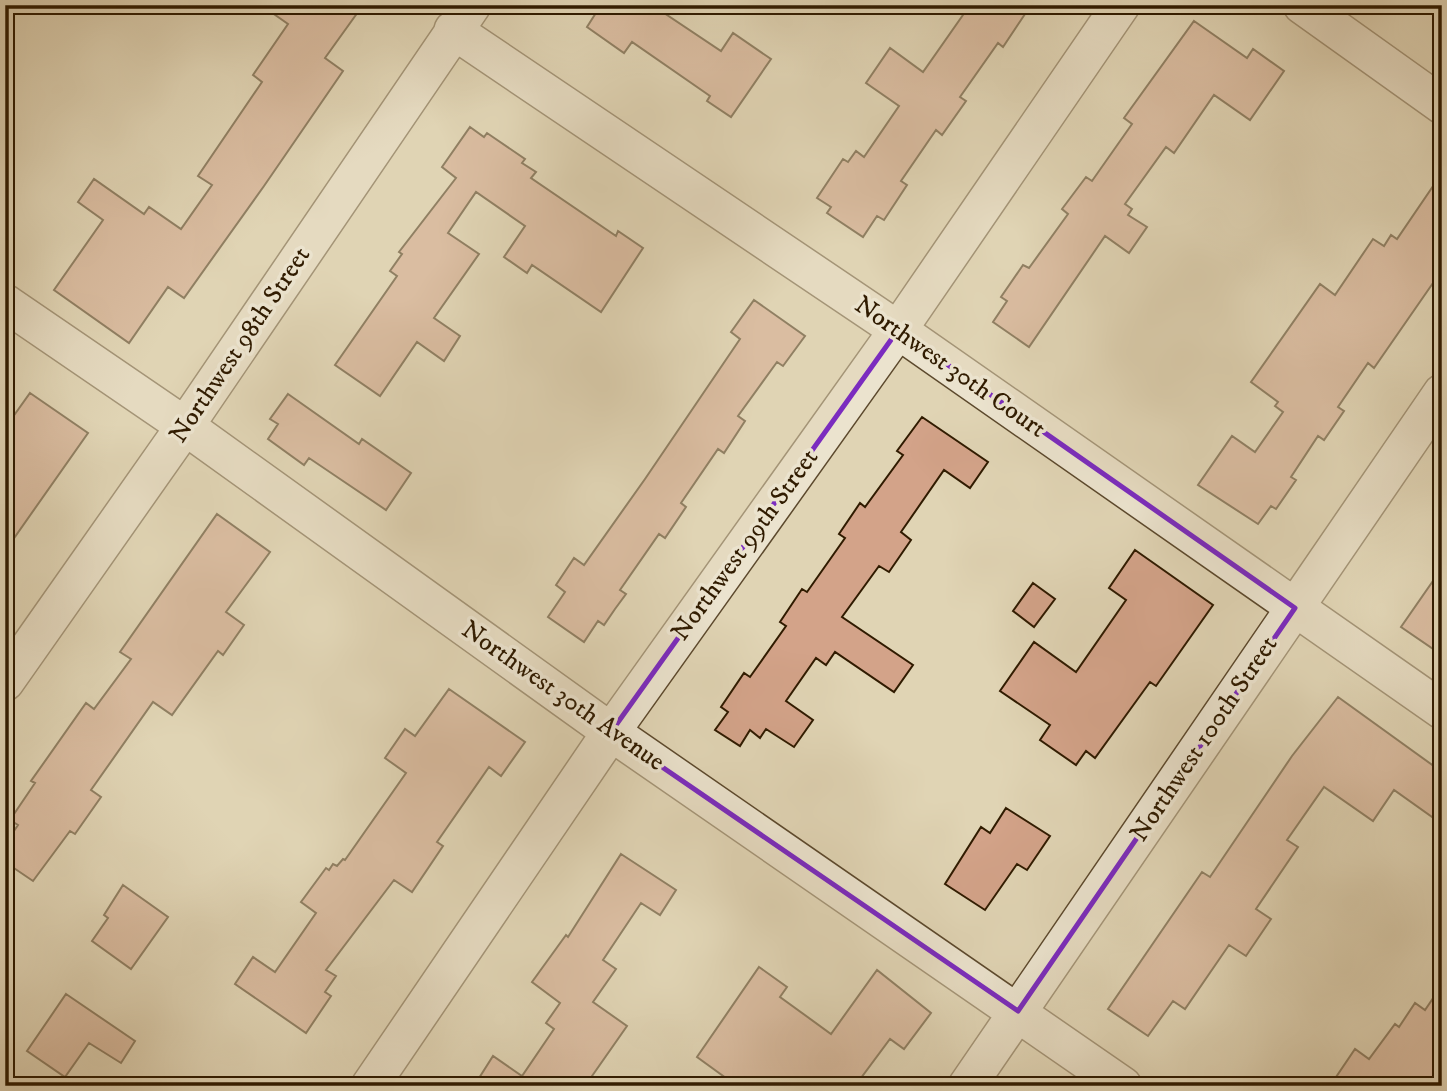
<svg xmlns="http://www.w3.org/2000/svg" width="1447" height="1091" viewBox="0 0 1447 1091" font-family="'IM FELL DW Pica',serif">
	<style>
		.building { fill: #d3a389; stroke: #301b00; stroke-width: 2 }
		.lines { fill: none; stroke-linecap: round; stroke-linejoin: round }
		.minor-casing { stroke: #5c492d; stroke-width: 40 }
		.minor { stroke: #ebe3ce; stroke-width: 37 }
		.marked { fill: none; stroke: #7b2cbf; stroke-width: 5; stroke-linejoin: round }
		.labels { text-anchor: middle; dominant-baseline: central; stroke-width: 7; stroke-linejoin: round; paint-order: stroke }
		.street-label { font-size: 26px; fill: #301b00; stroke: #ebe3ce }
	</style>
	<rect width="100%" height="100%" fill="#e0d4b4"/>
	<filter id="stains"><feTurbulence type="fractalNoise" baseFrequency=".00286" numOctaves="4"/><feColorMatrix values="0 0 0 0 .2 0 0 0 0 .09 0 0 0 0 .02 0 0 0 .5 -.17"/></filter>
	<radialGradient id="worn" r=".72"><stop offset=".6" stop-color="#630" stop-opacity="0"/><stop offset="1" stop-color="#630" stop-opacity=".3"/></radialGradient>
	<!-- building -->
	<path class="building" d="M 261,5 L 363,5 L 325,58 L 343,71 L 264,186 L 184,298 L 168,287 L 129,343 L 54,290 L 103,220 L 78,202 L 94,179 L 144,214 L 149,207 L 181,229 L 212,185 L 198,176 L 262,82 L 253,75 L 288,24 Z
		M 601,5 L 652,5 L 721,51 L 733,33 L 771,59 L 731,117 L 707,101 L 710,96 L 632,42 L 624,53 L 587,27 Z
		M 970,5 L 1012,5 L 1025,14 L 1003,47 L 998,43 L 960,97 L 966,101 L 942,135 L 936,130 L 901,181 L 907,185 L 884,220 L 877,216 L 863,237 L 827,213 L 831,207 L 817,198 L 843,159 L 848,162 L 856,151 L 864,157 L 899,106 L 866,83 L 890,48 L 923,72 Z
		M 1194,21 L 1247,58 L 1253,49 L 1284,71 L 1250,120 L 1214,95 L 1174,153 L 1166,147 L 1125,204 L 1132,209 L 1128,215 L 1147,227 L 1129,253 L 1105,236 L 1029,347 L 993,322 L 1007,301 L 1001,297 L 1023,265 L 1029,268 L 1068,214 L 1062,209 L 1086,177 L 1092,181 L 1132,124 L 1124,118 Z
		M 470,127 L 484,137 L 487,133 L 525,159 L 522,163 L 536,172 L 531,178 L 616,236 L 618,231 L 643,248 L 601,312 L 532,265 L 527,273 L 504,257 L 525,226 L 476,192 L 448,233 L 479,254 L 434,318 L 460,336 L 444,361 L 417,342 L 380,396 L 335,365 L 397,276 L 390,271 L 402,254 L 399,252 L 456,178 L 442,167 Z
		M 1442,173 L 1442,270 L 1374,368 L 1368,363 L 1338,407 L 1344,411 L 1324,440 L 1318,436 L 1291,477 L 1296,480 L 1276,509 L 1271,506 L 1258,524 L 1198,485 L 1232,436 L 1255,452 L 1283,412 L 1275,406 L 1278,402 L 1251,382 L 1320,284 L 1335,295 L 1373,239 L 1384,246 L 1391,235 L 1397,239 Z
		M 754,300 L 805,336 L 783,366 L 777,362 L 738,416 L 745,421 L 724,453 L 718,449 L 681,503 L 686,507 L 665,538 L 659,534 L 620,590 L 626,594 L 615,609 L 604,625 L 598,621 L 584,642 L 548,617 L 565,592 L 556,585 L 574,558 L 584,565 L 645,479 L 740,339 L 731,332 Z
		M 30,393 L 88,433 L 5,551 L 5,428 Z
		M 288,394 L 359,444 L 362,439 L 411,473 L 386,510 L 309,458 L 304,465 L 268,439 L 278,424 L 270,419 Z
		M 922,417 L 988,462 L 970,488 L 944,470 L 901,532 L 911,540 L 889,572 L 879,566 L 842,617 L 913,665 L 894,692 L 835,652 L 826,665 L 816,658 L 786,701 L 813,720 L 794,747 L 766,729 L 760,738 L 750,730 L 740,746 L 715,730 L 728,712 L 721,707 L 744,673 L 750,677 L 786,626 L 780,622 L 802,589 L 807,592 L 845,538 L 839,534 L 860,503 L 865,507 L 903,455 L 897,451 Z
		M 217,514 L 270,552 L 226,612 L 244,625 L 223,655 L 218,651 L 172,715 L 153,702 L 91,790 L 101,797 L 75,834 L 70,831 L 33,881 L 5,862 L 5,844 L 18,825 L 10,820 L 35,783 L 31,781 L 86,703 L 94,709 L 131,659 L 120,652 Z
		M 1135,550 L 1213,605 L 1156,686 L 1150,682 L 1095,758 L 1086,751 L 1076,765 L 1040,740 L 1050,725 L 1000,691 L 1034,642 L 1076,672 L 1126,600 L 1109,588 Z
		M 1442,568 L 1442,655 L 1401,627 Z
		M 1033,583 L 1055,599 L 1034,627 L 1013,611 Z
		M 449,689 L 525,742 L 501,776 L 489,767 L 437,842 L 443,846 L 412,892 L 394,880 L 326,970 L 336,976 L 325,992 L 331,996 L 306,1033 L 235,984 L 253,957 L 275,972 L 316,913 L 301,902 L 326,868 L 329,870 L 333,864 L 337,866 L 343,859 L 345,860 L 406,773 L 385,758 L 405,729 L 415,736 Z
		M 1338,697 L 1442,772 L 1442,824 L 1394,790 L 1373,821 L 1324,787 L 1287,840 L 1298,847 L 1256,909 L 1271,919 L 1246,956 L 1229,945 L 1185,1009 L 1173,1001 L 1148,1036 L 1108,1009 L 1202,872 L 1210,877 L 1292,756 Z
		M 1006,808 L 1050,836 L 1027,870 L 1017,864 L 985,910 L 945,884 L 981,827 L 990,833 Z
		M 621,854 L 676,890 L 660,915 L 641,903 L 603,960 L 616,969 L 593,1002 L 627,1026 L 585,1086 L 474,1086 L 493,1056 L 522,1076 L 554,1029 L 546,1023 L 560,1003 L 532,982 L 566,935 L 568,937 Z
		M 123,885 L 168,917 L 131,969 L 92,941 L 108,918 L 104,915 Z
		M 759,967 L 787,987 L 780,997 L 831,1034 L 877,970 L 931,1013 L 904,1049 L 890,1039 L 855,1086 L 737,1086 L 697,1057 Z
		M 1442,985 L 1442,1086 L 1330,1086 L 1355,1049 L 1369,1059 L 1395,1024 L 1399,1027 L 1415,1003 L 1425,1010 Z
		M 66,994 L 135,1041 L 121,1063 L 89,1043 L 65,1077 L 27,1051 Z"/>
	<g class="lines">
		<!-- minor casing -->
		<g class="minor-casing">
			<path id="minor" d="M 1302,5 L 1442,105
				M 453,30 L 898,330 L 1442,710
				M 5,303 L 185,426 L 611,732 L 1123,1086
				M 5,682 L 185,426 L 472,5
				M 370,1086 L 611,732 L 898,330 L 1121,5
				M 967,1086 L 1442,393"/>
		</g>
		<!-- minor -->
		<use href="#minor" class="minor"/>
	</g>
	<!-- marked area -->
	<path d="M0 0H1447V1091H0ZM 898,330 L 1295,608 L 1018,1011 L 611,732 Z" fill="#e0d4b4" fill-opacity=".55" fill-rule="evenodd"/>
	<path class="marked" d="M 898,330 L 1295,608 L 1018,1011 L 611,732 Z"/>
	<g class="labels">
		<!-- street labels -->
		<g class="street-label">
			<text transform="translate(240 345) rotate(-56)">Northwest 98th Street</text>
			<text transform="translate(950 367) rotate(35)">Northwest 30th Court</text>
			<text transform="translate(745 545) rotate(-54)">Northwest 99th Street</text>
			<text transform="translate(563 696) rotate(35)">Northwest 30th Avenue</text>
			<text transform="translate(1204 739) rotate(-56)">Northwest 100th Street</text>
		</g>
	</g>
	<!-- margin -->
	<rect width="1447" height="1091" fill="none" stroke="#e0d4b4" stroke-width="28"/>
	<rect x="7" y="7" width="1433" height="1077" fill="none" stroke="#301b00" stroke-width="3.5"/>
	<rect x="14" y="14" width="1419" height="1063" fill="none" stroke="#301b00" stroke-width="2"/>
	<rect width="100%" height="100%" filter="url(#stains)"/>
	<rect width="100%" height="100%" fill="url(#worn)"/>
</svg>
